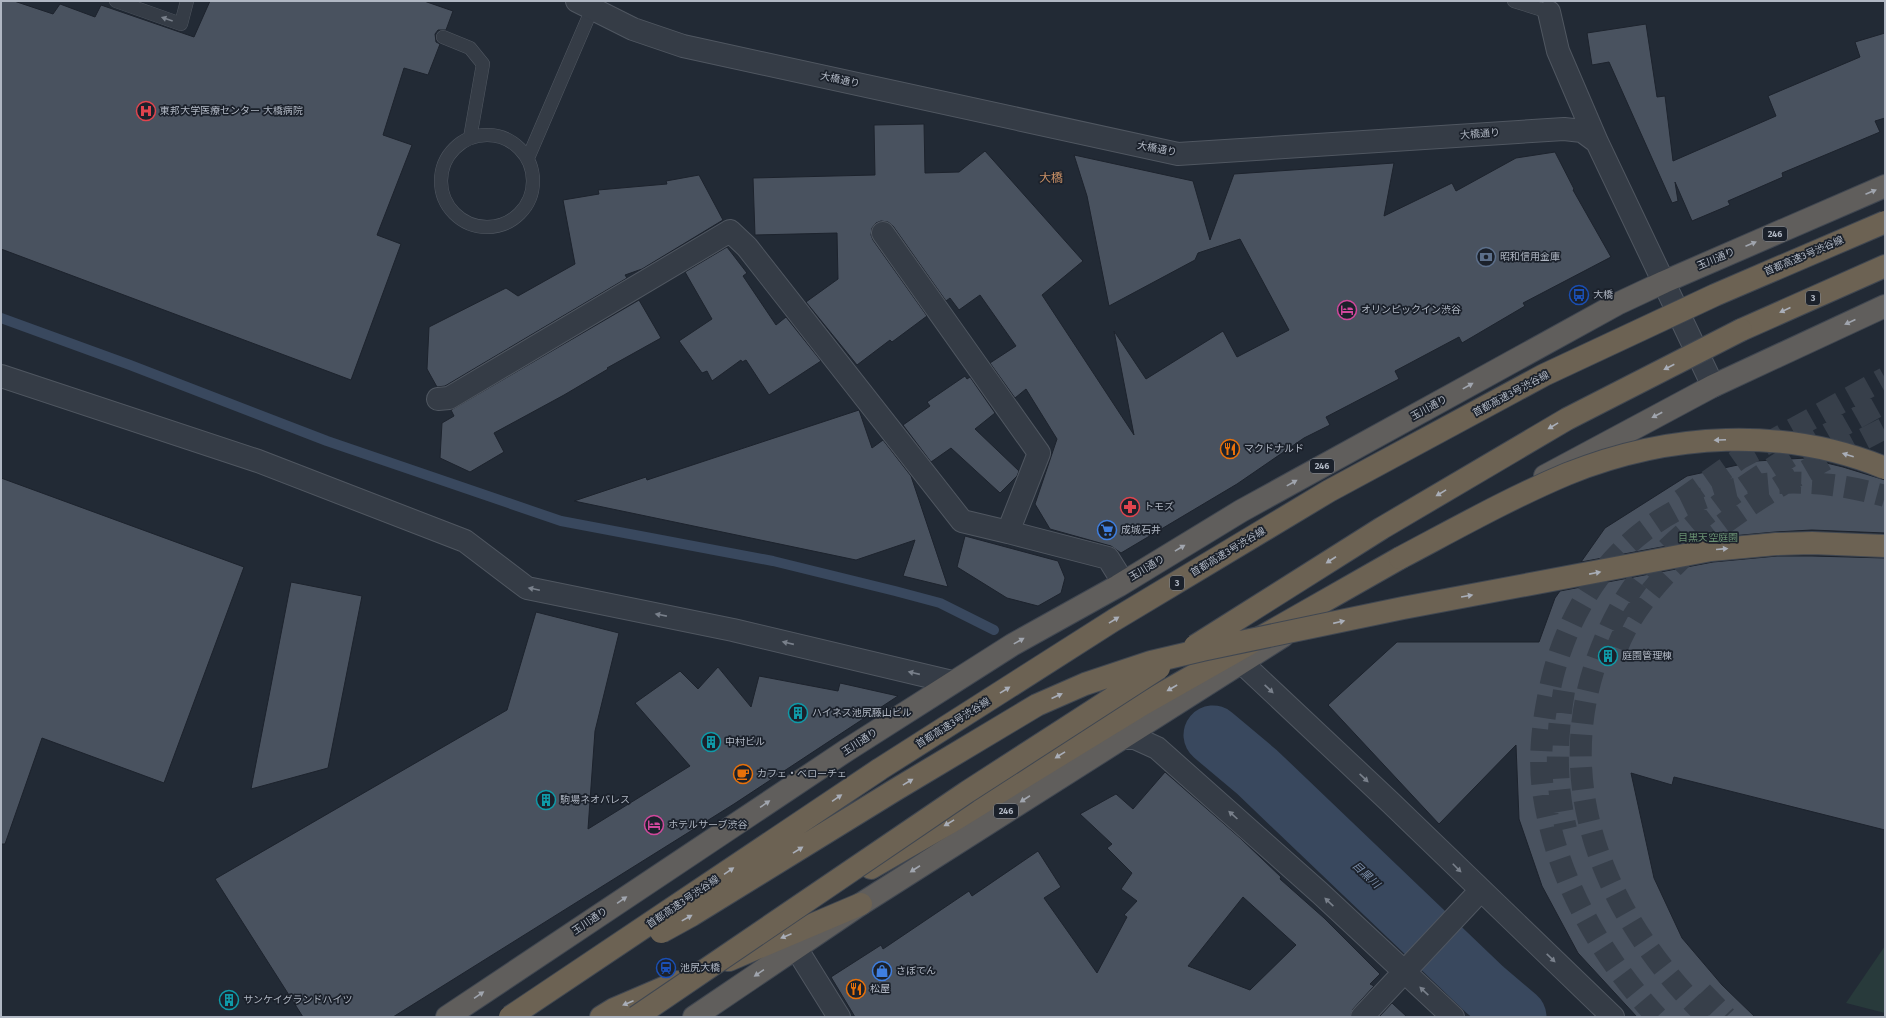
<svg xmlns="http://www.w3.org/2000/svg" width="1886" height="1018" viewBox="0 0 1886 1018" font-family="'Fira Sans','Noto Sans JP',sans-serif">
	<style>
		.green { fill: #283a3b }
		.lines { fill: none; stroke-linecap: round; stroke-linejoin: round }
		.stream { stroke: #39485e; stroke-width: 10 }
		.river { stroke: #39485e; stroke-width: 59 }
		.building { fill: #49525f; stroke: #1d232d; fill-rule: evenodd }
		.motorway-tunnel { stroke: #373f4a; stroke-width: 22; stroke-dasharray: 22 11; stroke-linecap: butt }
		.service-casing { stroke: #505761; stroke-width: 14 }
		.minor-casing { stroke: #505761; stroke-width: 24 }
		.tertiary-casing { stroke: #505761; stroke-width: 24 }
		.trunk-casing { stroke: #404751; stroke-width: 24 }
		.motorway-casing { stroke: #404751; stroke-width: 24 }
		.service { stroke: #353c46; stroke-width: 13 }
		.minor { stroke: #353c46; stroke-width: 22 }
		.tertiary { stroke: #353c46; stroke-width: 22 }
		.trunk { stroke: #605e5c; stroke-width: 22 }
		.motorway { stroke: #6c6253; stroke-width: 22 }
		.motorway-bridge-casing { stroke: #404751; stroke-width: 24; stroke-linecap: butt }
		.motorway-bridge { stroke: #6c6253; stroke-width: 22 }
		.oneway { fill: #79808b }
		.oneway2 { fill: #a0a5ae }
		.oneway3 { fill: #a9aeb8 }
		.labels { text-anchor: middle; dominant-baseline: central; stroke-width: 3.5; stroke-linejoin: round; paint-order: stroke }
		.shield { fill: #1b212b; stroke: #838a95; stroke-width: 1 }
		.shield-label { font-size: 9px; font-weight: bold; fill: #b0b7c3 }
		.street-label { font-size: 10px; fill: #b0b7c3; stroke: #1b212b }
		.poi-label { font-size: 10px; fill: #b0b7c3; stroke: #1b212b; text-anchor: start }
		.park-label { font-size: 10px; fill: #6a9173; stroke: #1b212b }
		.water-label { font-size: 11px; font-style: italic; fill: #7b8ea9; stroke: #1b212b }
		.quarter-label { font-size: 12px; fill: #c99065; stroke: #1b212b }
	</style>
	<rect width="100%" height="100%" fill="#222a35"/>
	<!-- green -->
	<path class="green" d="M 1885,946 L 1885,1013 L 1846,1003 Z"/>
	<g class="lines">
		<!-- stream -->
		<path class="stream" d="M 1,318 L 130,365 L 327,441 L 561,521 L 773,561 L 895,591 L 940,603 L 994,630"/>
		<!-- river -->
		<path class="river" d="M 1213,735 L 1257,772 L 1484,989 L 1517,1017"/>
	</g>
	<!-- building -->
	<path class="building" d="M 1,1 L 14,1 L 53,14 L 60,4 L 95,17 L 101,5 L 194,37 L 210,1 L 424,1 L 453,11 L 446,30 L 438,30 L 435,34 L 436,42 L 440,44 L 428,75 L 404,68 L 383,135 L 412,145 L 377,235 L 401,244 L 351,380 L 1,249 Z
		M 1646,24 L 1657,97 L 1665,96 L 1673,161 L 1776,116 L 1768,96 L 1860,57 L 1855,42 L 1885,33 L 1885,118 L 1875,121 L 1880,132 L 1782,173 L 1783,177 L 1728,201 L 1730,205 L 1692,221 L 1675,182 L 1678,201 L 1672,203 L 1609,62 L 1592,65 L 1587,33 Z
		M 924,124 L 925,173 L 959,172 L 985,151 L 1083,261 L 1042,295 L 1134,435 L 1114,331 L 1146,379 L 1223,331 L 1237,357 L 1289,330 L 1240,239 L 1198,253 L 1195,260 L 1109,306 L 1087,196 L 1074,155 L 1193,181 L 1210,240 L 1234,174 L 1394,163 L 1384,216 L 1452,183 L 1456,191 L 1516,158 L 1555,152 L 1574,189 L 1573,190 L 1611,257 L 1523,303 L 1525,306 L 1462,343 L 1459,337 L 1395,371 L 1399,379 L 1326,417 L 1330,425 L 1304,438 L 1237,484 L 1121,553 L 1111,546 L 1050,529 L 1035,504 L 1057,439 L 1026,389 L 1015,398 L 990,363 L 1016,346 L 980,295 L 959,310 L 950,298 L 946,301 L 893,226 L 888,222 L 881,221 L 876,223 L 872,228 L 871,235 L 873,240 L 927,316 L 892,342 L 890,340 L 857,365 L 806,302 L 838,279 L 837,233 L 755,235 L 753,178 L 875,175 L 874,125 Z
		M 699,175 L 723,220 L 642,269 L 625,275 L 627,278 L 445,386 L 437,387 L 427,369 L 429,327 L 506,288 L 518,296 L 575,264 L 563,200 L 599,194 L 598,190 L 667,184 L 666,181 Z
		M 727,247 L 747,273 L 743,276 L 776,325 L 786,317 L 821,361 L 769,395 L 746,360 L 742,362 L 741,360 L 712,381 L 707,371 L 702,373 L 679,341 L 712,319 L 685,272 Z
		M 639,300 L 661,338 L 607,368 L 608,369 L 564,395 L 494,433 L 504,452 L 470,472 L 440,458 L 442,423 L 454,416 L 451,410 Z
		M 965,376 L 967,379 L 970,377 L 995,413 L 975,429 L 1019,471 L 1017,476 L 1000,493 L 951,448 L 931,462 L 903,425 L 930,406 L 927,402 Z
		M 859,410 L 872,448 L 883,440 L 911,476 L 948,587 L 903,576 L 915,540 L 856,560 L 574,501 L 646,477 L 647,480 Z
		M 1806,458 L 1843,467 L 1885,480 L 1885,533 L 1812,530 L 1775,532 L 1710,538 L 1581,562 L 1605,528 L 1687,476 L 1756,461 Z
		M 1,478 L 244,567 L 164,783 L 42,738 L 5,844 L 1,844 Z
		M 965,536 L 1058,561 L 1065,578 L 1061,593 L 1038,606 L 1007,598 L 957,567 Z
		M 1777,556 L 1812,556 L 1885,558 L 1885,830 L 1674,777 L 1672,785 L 1631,773 L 1654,878 L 1682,938 L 1722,985 L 1755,1017 L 1637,1017 L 1578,953 L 1542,886 L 1519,819 L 1516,745 L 1439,824 L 1328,705 L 1397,642 L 1539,642 L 1555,598 L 1560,591 L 1713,562 Z
		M 291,582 L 362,596 L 328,768 L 251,789 Z
		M 536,612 L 619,633 L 595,731 L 588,829 L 690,766 L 635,703 L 680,671 L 698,689 L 718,667 L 751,707 L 759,676 L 838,691 L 840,683 L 898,696 L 734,804 L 393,1017 L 303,1017 L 215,879 L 507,710 Z
		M 1165,772 L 1240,838 L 1281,877 L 1280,879 L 1324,918 L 1380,974 L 1370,984 L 1374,986 L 1353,1009 L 1350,1017 L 855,1017 L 831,977 L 881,945 L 883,949 L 969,891 L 972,896 L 1038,851 L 1061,887 L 1044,898 L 1097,973 L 1127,917 L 1124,915 L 1137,901 L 1121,889 L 1132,873 L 1107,848 L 1112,844 L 1080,814 L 1116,794 L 1133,809 ZM 1243,897 L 1296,945 L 1250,990 L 1188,966 Z
		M 1392,1003 L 1407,1017 L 1379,1017 Z"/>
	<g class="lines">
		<!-- motorway-tunnel -->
		<path class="motorway-tunnel" d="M 1681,500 L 1739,459 L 1885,378
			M 1617,648 C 1656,548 1794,475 1885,428
			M 1564,691 C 1556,738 1555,782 1566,829
			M 1702,992 L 1726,1017
			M 1657,1017 C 1599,954 1555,876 1543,790 C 1538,752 1544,712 1553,675 C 1595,517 1732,452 1885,496
			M 1707,1017 C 1610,921 1548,790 1599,654 C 1611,622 1627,591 1651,565 C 1712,499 1807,445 1885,402"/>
		<!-- service casing -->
		<g class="service-casing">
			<path id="service" d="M 116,1 L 181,24 L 187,1
				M 1514,1 L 1549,12
				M 443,37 L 470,48 L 483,64 L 470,138
				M441 181a46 46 0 1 1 92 0a46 46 0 1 1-92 0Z
				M 528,158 L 592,9"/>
		</g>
		<!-- minor casing -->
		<g class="minor-casing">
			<path id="minor" d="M 1,376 L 258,461 L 465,541 L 527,588 L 733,630 L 952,682
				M 438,399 L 449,398 L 730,231 L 747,247 L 962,521 L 1008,532 L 1039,453 L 883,233
				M 1008,532 L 1108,558 L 1123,582
				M 1241,662 L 1390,802 L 1613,1017
				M 1121,738 L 1135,738 L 1157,748 L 1320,893 L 1453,1017
				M 796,948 L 839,1017
				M 1362,1017 L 1480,891"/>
		</g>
		<!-- tertiary casing -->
		<g class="tertiary-casing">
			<path id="tertiary" d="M 577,1 L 633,29 L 683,46 L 1178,154 L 1564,129 L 1582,131 L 1597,142
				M 1549,12 L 1558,51 L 1597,142 L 1713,386"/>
		</g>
		<!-- trunk casing -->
		<g class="trunk-casing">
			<path id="trunk" d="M 1545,476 L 1713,386 L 1885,306
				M 447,1017 L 847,750 L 1012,645 L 1118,586 L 1241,511 L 1617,304 L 1664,282 L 1885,186
				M 694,1017 L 861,904 L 1283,636"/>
		</g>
		<!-- motorway casing -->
		<g class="motorway-casing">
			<path id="motorway" d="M 1741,330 L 1885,266
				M 871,868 L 949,823 L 1138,707 L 1400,558
				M 729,960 L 861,904
				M 601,1017 L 614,1009 L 677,982"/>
		</g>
		<!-- service -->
		<use href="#service" class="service"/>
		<!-- minor -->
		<use href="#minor" class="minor"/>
		<!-- tertiary -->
		<use href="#tertiary" class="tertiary"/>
		<!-- trunk -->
		<use href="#trunk" class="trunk"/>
		<!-- motorway -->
		<use href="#motorway" class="motorway"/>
		<!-- motorway-bridge casing -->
		<g class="motorway-bridge-casing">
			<path id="motorway-bridge" d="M 1400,558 C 1455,529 1510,498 1567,474 C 1669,433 1783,426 1885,468
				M 1195,646 L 1382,528 L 1567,419 L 1741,330
				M 661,932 L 692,915 L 895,790 L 1037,705 L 1085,684 L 1151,662 L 1202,650 L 1403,608 L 1711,550 L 1776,544 L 1812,543 L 1885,546
				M 510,1017 L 880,769 L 1114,620 L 1329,491 L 1544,375 L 1715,295 L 1885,222
				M 636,1017 L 967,792 L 1159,668"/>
		</g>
		<!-- motorway-bridge -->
		<use href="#motorway-bridge" class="motorway-bridge"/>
	</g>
	<!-- one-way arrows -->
	<defs><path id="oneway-solid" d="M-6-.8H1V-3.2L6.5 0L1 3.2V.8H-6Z"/></defs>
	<g class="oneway">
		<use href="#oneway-solid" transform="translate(167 19) rotate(-161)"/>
		<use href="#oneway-solid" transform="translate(534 589) rotate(-168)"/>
		<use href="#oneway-solid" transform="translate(661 615) rotate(-169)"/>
		<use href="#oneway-solid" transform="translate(788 643) rotate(-167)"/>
		<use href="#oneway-solid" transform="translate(914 673) rotate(-167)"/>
		<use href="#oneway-solid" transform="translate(1269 689) rotate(43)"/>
		<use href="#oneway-solid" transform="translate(1364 778) rotate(43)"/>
		<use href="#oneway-solid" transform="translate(1233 815) rotate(-138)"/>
		<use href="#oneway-solid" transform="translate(1457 868) rotate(45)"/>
		<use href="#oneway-solid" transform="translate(1329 902) rotate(-137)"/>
		<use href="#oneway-solid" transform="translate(1551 958) rotate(44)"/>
		<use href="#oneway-solid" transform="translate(1424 991) rotate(-137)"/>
	</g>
	<g class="oneway2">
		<use href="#oneway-solid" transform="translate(1871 192) rotate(-23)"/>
		<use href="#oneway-solid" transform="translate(1751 244) rotate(-23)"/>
		<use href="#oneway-solid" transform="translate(1850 322) rotate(155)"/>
		<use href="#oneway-solid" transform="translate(1468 386) rotate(-29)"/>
		<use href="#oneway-solid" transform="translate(1657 415) rotate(152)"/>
		<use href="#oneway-solid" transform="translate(1292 483) rotate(-29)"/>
		<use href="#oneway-solid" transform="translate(1180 548) rotate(-31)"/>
		<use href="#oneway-solid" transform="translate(1019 641) rotate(-29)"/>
		<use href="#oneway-solid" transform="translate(1025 799) rotate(147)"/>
		<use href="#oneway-solid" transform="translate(765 804) rotate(-34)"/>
		<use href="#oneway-solid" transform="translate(915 869) rotate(147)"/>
		<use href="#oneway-solid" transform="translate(622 900) rotate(-34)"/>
		<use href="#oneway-solid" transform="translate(759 973) rotate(146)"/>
		<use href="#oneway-solid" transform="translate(479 995) rotate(-34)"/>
	</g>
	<g class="oneway3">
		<use href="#oneway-solid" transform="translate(1785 310) rotate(156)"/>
		<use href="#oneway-solid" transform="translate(1669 367) rotate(153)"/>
		<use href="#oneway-solid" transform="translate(1553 426) rotate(149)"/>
		<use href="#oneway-solid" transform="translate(1720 440) rotate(178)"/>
		<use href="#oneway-solid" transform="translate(1848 455) rotate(-163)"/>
		<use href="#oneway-solid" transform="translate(1441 493) rotate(149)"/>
		<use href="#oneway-solid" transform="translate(1722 549) rotate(-5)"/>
		<use href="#oneway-solid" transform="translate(1331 560) rotate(147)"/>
		<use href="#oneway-solid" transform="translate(1595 573) rotate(-11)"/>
		<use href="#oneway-solid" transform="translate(1467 596) rotate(-10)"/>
		<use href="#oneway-solid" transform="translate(1114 620) rotate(-32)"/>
		<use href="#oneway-solid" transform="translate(1339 622) rotate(-13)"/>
		<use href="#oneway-solid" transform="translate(1172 688) rotate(150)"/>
		<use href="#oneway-solid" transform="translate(1005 690) rotate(-32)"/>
		<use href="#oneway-solid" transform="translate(1057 696) rotate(-24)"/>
		<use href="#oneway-solid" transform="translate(1060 755) rotate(148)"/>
		<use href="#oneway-solid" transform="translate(908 782) rotate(-31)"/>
		<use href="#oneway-solid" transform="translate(837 798) rotate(-34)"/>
		<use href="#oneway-solid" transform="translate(949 823) rotate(149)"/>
		<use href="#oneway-solid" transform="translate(798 850) rotate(-32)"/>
		<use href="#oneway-solid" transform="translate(729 871) rotate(-34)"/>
		<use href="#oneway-solid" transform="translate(687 918) rotate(-29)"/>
		<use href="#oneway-solid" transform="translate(786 936) rotate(157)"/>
		<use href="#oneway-solid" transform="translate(628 1003) rotate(157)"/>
	</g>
	<!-- icons -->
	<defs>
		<g id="hospital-ring" transform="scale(1)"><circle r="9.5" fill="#1b212b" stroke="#e0444e" stroke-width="1.5"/><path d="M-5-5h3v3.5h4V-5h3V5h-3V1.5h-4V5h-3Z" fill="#e0444e"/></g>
		<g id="bank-ring" transform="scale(1)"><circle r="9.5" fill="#1b212b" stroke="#5c6f8a" stroke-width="1.5"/><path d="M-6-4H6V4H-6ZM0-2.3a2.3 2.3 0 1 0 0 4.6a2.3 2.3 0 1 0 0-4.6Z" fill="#5c6f8a"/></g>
		<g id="bus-ring" transform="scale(1)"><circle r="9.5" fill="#1b212b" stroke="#1a4fb4" stroke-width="1.5"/><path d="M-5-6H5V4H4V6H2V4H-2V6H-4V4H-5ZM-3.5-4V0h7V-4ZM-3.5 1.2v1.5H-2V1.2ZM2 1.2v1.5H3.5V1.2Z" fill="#1a4fb4"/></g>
		<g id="hotel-ring" transform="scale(1)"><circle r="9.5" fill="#1b212b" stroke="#d1479c" stroke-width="1.5"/><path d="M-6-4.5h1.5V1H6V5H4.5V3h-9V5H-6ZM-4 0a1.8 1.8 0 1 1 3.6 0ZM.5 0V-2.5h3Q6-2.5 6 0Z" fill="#d1479c"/></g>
		<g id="restaurant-ring" transform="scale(1)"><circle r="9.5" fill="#1b212b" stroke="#e8710a" stroke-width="1.5"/><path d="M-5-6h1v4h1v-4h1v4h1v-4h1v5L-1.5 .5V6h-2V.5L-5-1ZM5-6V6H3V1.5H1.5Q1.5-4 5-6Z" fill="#e8710a"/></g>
		<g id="pharmacy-ring" transform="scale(1)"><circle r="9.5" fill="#1b212b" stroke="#e0444e" stroke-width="1.5"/><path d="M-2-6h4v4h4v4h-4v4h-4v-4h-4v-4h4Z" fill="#e0444e"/></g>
		<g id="supermarket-ring" transform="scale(1)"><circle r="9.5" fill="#1b212b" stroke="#3f7fe0" stroke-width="1.5"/><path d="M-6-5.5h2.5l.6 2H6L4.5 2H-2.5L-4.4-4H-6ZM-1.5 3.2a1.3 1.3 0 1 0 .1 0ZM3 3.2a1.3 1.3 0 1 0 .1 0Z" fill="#3f7fe0"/></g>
		<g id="building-ring" transform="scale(1)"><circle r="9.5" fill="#1b212b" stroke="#0f9aa8" stroke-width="1.5"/><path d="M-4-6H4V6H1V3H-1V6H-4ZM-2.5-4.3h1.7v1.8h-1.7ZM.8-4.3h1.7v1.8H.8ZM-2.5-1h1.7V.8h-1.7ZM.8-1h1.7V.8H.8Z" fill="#0f9aa8"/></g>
		<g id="cafe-ring" transform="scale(1)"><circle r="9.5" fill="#1b212b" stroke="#e8710a" stroke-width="1.5"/><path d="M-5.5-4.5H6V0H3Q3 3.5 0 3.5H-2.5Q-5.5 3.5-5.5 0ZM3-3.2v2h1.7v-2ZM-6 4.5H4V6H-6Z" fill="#e8710a"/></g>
		<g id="station-ring" transform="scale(1)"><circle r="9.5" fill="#1b212b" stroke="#1a4fb4" stroke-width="1.5"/><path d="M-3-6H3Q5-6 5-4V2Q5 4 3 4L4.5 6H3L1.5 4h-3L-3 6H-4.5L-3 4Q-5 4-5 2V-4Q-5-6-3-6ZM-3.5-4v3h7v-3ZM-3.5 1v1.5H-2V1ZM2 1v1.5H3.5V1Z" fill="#1a4fb4"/></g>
		<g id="shop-ring" transform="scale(1)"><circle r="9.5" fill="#1b212b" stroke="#3f7fe0" stroke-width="1.5"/><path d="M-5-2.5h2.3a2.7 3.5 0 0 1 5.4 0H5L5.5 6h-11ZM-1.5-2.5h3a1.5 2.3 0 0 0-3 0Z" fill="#3f7fe0"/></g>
	</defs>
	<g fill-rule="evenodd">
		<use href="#hospital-ring" x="146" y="111"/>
		<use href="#bank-ring" x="1486" y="257"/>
		<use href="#bus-ring" x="1579" y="295"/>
		<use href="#hotel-ring" x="1347" y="310"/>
		<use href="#restaurant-ring" x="1230" y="449"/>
		<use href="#pharmacy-ring" x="1130" y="507"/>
		<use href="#supermarket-ring" x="1107" y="530"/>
		<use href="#building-ring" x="1608" y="656"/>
		<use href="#building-ring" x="798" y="713"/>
		<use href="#building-ring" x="711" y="742"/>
		<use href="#cafe-ring" x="743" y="774"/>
		<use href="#building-ring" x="546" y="800"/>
		<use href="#hotel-ring" x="654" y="825"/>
		<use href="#station-ring" x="666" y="968"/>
		<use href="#shop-ring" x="882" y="971"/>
		<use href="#restaurant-ring" x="856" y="989"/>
		<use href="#building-ring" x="229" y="1000"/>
	</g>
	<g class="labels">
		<!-- shield labels -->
		<g class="shield">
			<rect x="1763" y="227" width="24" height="14" rx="3"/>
			<rect x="1806" y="291" width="14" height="14" rx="3"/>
			<rect x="1310" y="459" width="24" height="14" rx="3"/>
			<rect x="1170" y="576" width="14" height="14" rx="3"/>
			<rect x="994" y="804" width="24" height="14" rx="3"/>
		</g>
		<g class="shield-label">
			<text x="1775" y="234">246</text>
			<text x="1813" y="298">3</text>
			<text x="1322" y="466">246</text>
			<text x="1177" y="583">3</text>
			<text x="1006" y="811">246</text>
		</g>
		<!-- street labels -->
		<g class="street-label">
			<text transform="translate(840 80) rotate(12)">大橋通り</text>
			<text transform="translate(1480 134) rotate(-4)">大橋通り</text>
			<text transform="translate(1157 149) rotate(11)">大橋通り</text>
			<text transform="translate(1804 256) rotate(-23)">首都高速3号渋谷線</text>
			<text transform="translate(1716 259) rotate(-23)">玉川通り</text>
			<text transform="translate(1511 394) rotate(-28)">首都高速3号渋谷線</text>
			<text transform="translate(1429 408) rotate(-29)">玉川通り</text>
			<text transform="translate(1228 552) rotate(-31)">首都高速3号渋谷線</text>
			<text transform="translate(1147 568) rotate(-31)">玉川通り</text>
			<text transform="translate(953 723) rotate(-32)">首都高速3号渋谷線</text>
			<text transform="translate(860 742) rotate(-33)">玉川通り</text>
			<text transform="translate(683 902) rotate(-34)">首都高速3号渋谷線</text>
			<text transform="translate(590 921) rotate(-34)">玉川通り</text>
		</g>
		<!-- poi labels -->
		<g class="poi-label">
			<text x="160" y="111">東邦大学医療センター 大橋病院</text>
			<text x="1500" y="257">昭和信用金庫</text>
			<text x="1593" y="295">大橋</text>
			<text x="1361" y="310">オリンピックイン渋谷</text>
			<text x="1244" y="449">マクドナルド</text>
			<text x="1144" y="507">トモズ</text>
			<text x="1121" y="530">成城石井</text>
			<text x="1622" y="656">庭園管理棟</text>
			<text x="812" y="713">ハイネス池尻藤山ビル</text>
			<text x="725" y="742">中村ビル</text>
			<text x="757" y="774">カフェ・ベローチェ</text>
			<text x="560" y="800">駒場ネオパレス</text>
			<text x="668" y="825">ホテルサーブ渋谷</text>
			<text x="680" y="968">池尻大橋</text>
			<text x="896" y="971">さぼてん</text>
			<text x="870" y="989">松屋</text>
			<text x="243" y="1000">サンケイグランドハイツ</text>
		</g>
		<!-- park labels -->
		<g class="park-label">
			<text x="1708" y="538">目黒天空庭園</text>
		</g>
		<!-- water labels -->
		<g class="water-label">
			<text transform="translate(1366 875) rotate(43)">目黒川</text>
		</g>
		<!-- quarter labels -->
		<g class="quarter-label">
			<text x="1051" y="178">大橋</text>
		</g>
	</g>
	<!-- border -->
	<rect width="1886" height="1018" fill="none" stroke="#b0b7c3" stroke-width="4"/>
</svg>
